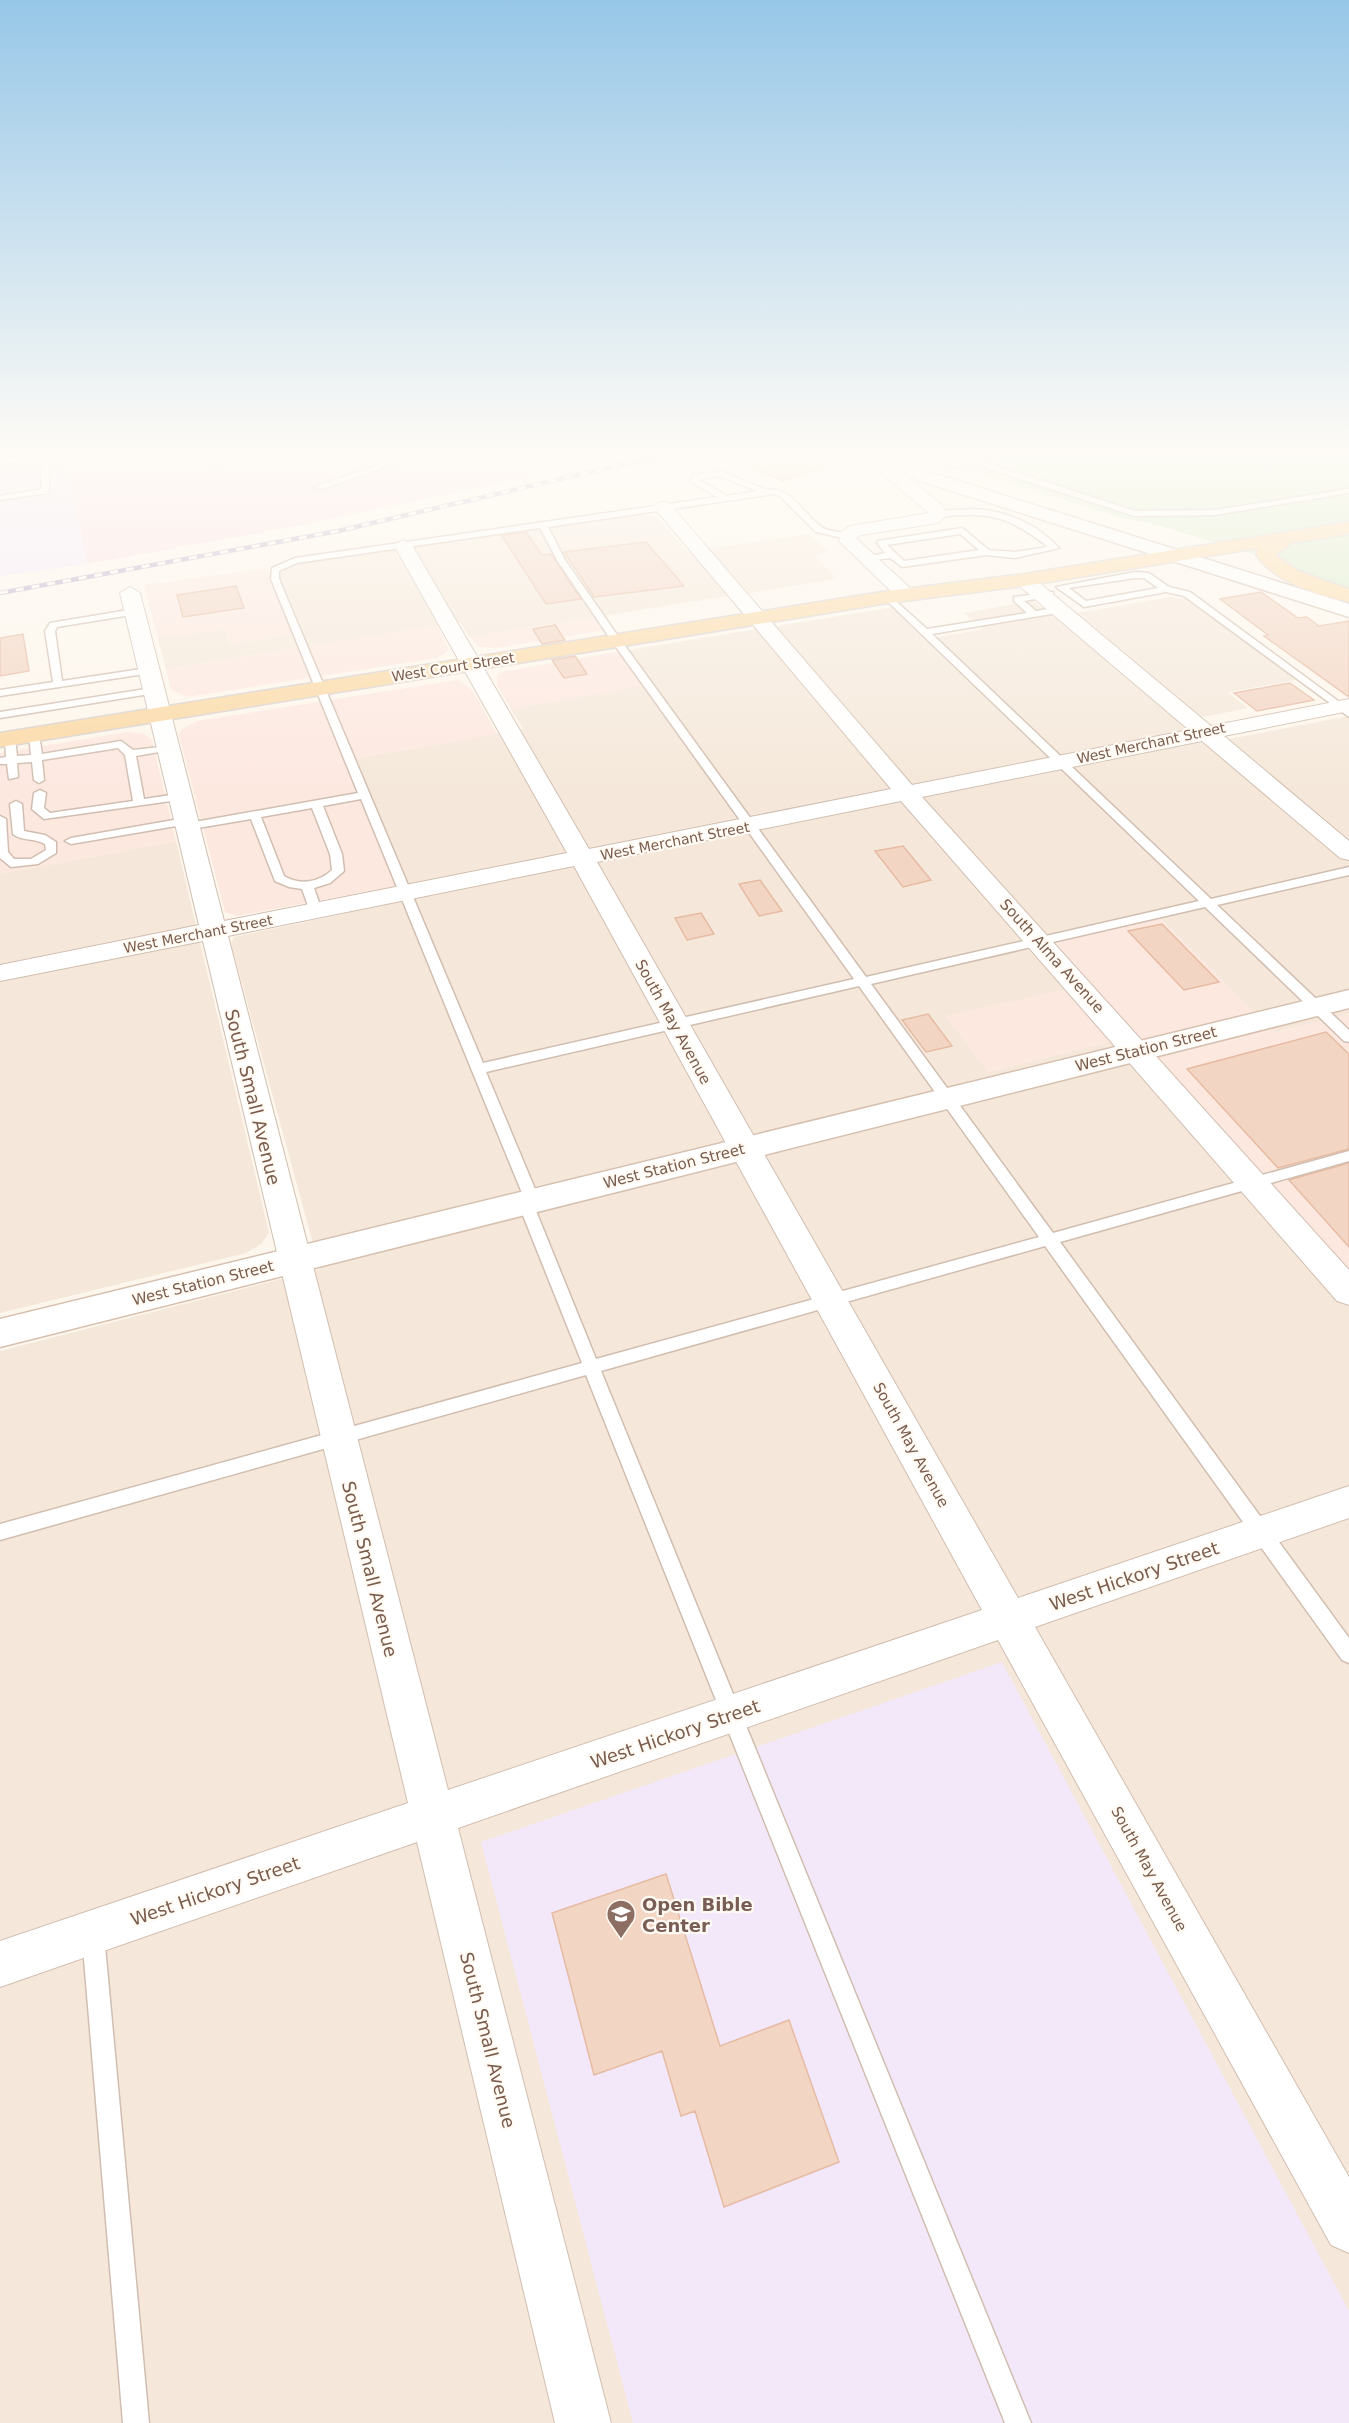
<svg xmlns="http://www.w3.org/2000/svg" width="1349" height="2423" viewBox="0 0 1349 2423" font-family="'DejaVu Sans',sans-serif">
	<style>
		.residential { fill: #f5e8da }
		.commercial { fill: #fde8e0 }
		.education { fill: #f3e8fa }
		.medical { fill: #fbdfe3 }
		.green { fill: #d8ecc9 }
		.building { fill: #f3d5c3; stroke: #e6bba3; stroke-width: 1.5 }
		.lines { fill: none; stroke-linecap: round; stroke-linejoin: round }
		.lane-casing { stroke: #d1beb0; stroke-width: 3 }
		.street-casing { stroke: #d1beb0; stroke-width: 2 }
		.secondary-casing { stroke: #d6c0b0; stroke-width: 3 }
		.primary-casing { stroke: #dad1cd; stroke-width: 3 }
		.lane { fill: #fff; fill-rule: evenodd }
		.street { fill: #fff; fill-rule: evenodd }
		.secondary { fill: #fff; fill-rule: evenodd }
		.primary { fill: #fbd9a5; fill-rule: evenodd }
		.rail-casing { stroke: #b9a8c9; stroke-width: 4.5 }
		.rail { stroke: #fffaf3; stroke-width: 3; stroke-dasharray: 8; stroke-linecap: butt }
		.labels { text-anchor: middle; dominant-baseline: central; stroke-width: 4.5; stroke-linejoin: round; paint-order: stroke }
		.far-street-label { font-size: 14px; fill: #7a5c4d; stroke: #fffaf3 }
		.street-label { font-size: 15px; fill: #7a5c4d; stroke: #fffaf3 }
		.near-street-label { font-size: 18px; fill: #7a5c4d; stroke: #fffaf3 }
		.near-education-label { font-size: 18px; font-weight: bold; fill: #785e54; stroke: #fffaf3; text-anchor: start }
	</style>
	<rect width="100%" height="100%" fill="#fdf6ec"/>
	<!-- residential -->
	<path class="residential" d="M 643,514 L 656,516 L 688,552 L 809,534 L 828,552 L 814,555 L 837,579 L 469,637 L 460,622 L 166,669 L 158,639 L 224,629 L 229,644 L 304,633 L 280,578 L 280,571 L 292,565 Z
		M 1170,597 L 1188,599 L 1296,680 L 1228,692 L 1248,708 L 1178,722 L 1203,744 L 1349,716 L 1349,1014 L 1275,1033 L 1159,917 L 1055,943 L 1092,984 L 946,1016 L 988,1072 L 1137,1035 L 1349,1272 L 1349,2423 L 0,2423 L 0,1351 L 320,1269 L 231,943 L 234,937 L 409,900 L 354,759 L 523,729 L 511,709 L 652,684 L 629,650 L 894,607 L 928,639 L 983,629 L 964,613 L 1033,601 L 1053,617 Z
		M 176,841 L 269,1233 L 261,1244 L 246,1253 L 0,1313 L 0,874 Z"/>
	<!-- commercial -->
	<path class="commercial" d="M 267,568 L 293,634 L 229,644 L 224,629 L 158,639 L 144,585 Z
		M 596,617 L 605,630 L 496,648 L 480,647 L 469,637 Z
		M 437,625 L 449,650 L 437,658 L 187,697 L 171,690 L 166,669 Z
		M 629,650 L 653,684 L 511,709 L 497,685 L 497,675 L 502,672 Z
		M 458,680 L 472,690 L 497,734 L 354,759 L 403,885 L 237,916 L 225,912 L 179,735 L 182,729 L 197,721 Z
		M 128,732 L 144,734 L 152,740 L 176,841 L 0,874 L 0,753 Z
		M 1159,917 L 1275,1033 L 1349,1014 L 1349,1272 L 1137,1035 L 988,1072 L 946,1016 L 1091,984 L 1054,942 Z"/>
	<!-- education -->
	<path class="education" d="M 0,453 L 64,453 L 88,564 L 0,576 Z
		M 1002,1662 L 1349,2311 L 1349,2423 L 633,2423 L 481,1842 Z"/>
	<!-- medical -->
	<path class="medical" d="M 64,453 L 623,453 L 521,479 L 286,528 L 88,564 Z"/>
	<!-- green -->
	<path class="green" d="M 914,453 L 1349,453 L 1349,591 L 1300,574 L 1277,561 L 1161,526 L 1122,518 Z"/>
	<!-- building -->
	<path class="building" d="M 719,453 L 792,453 L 824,467 L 782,481 Z
		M 526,532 L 542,555 L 551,554 L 581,599 L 546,604 L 502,536 Z
		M 646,542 L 684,586 L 594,597 L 564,552 Z
		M 236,586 L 244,608 L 183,617 L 177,595 Z
		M 1261,592 L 1298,618 L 1307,617 L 1319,626 L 1349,621 L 1349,697 L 1264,636 L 1268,635 L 1220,599 Z
		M 555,625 L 565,640 L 542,644 L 533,629 Z
		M 23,634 L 29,671 L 0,676 L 0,638 Z
		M 575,656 L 587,674 L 564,678 L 552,660 Z
		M 1290,683 L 1314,700 L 1257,711 L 1234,693 Z
		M 903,846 L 931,880 L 903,887 L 875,851 Z
		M 760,880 L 782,911 L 759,916 L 739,884 Z
		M 701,913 L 714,934 L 687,940 L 675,918 Z
		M 1162,924 L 1219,982 L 1184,990 L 1128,931 Z
		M 928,1014 L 952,1046 L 926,1052 L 902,1020 Z
		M 1326,1032 L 1349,1054 L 1349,1149 L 1278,1168 L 1187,1069 Z
		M 1349,1163 L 1349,1247 L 1289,1180 Z
		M 666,1874 L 720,2046 L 789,2020 L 839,2162 L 724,2207 L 695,2111 L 681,2116 L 662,2051 L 594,2075 L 552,1913 Z"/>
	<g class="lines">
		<!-- lane casing -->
		<g class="lane-casing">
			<path id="lane" d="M 40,453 L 48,453 L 49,457 L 49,493 L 0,500 L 0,496 L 42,489 L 40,460 L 0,464 L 0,460 L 40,455 Z
				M 187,453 L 197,453 L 213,461 L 239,453 L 251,453 L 212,466 Z
				M 414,453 L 426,453 L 322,489 L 315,487 Z
				M 968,457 L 1135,511 L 1215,510 L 1349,489 L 1349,493 L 1215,515 L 1134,516 L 968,462 L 950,470 L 943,468 Z
				M 720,471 L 767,490 C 791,486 803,513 820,526 C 828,533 843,530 851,536 L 847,539 L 816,532 L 780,496 L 774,494 L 548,527 L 565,560 L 620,639 L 866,977 L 1199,901 L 885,599 L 885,595 L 888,594 L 927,629 L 1027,613 L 1014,601 L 1014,597 L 1053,592 L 1053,596 L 1024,601 L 1036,611 L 1060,607 L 1065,610 L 1063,612 L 932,634 L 1211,899 L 1349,867 L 1349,875 L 1217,905 L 1349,1030 L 1349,1042 L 1344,1041 L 1205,907 L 871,984 L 1053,1233 L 1349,1151 L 1349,1161 L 1060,1242 L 1349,1638 L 1349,1663 L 1342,1660 L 1045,1246 L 601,1371 L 1031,2423 L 1005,2423 L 586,1375 L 0,1540 L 0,1524 L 582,1363 L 518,1203 L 524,1198 L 361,799 L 323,806 L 342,854 L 344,871 L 330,883 L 314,888 L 322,911 L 316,915 L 310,911 L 302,889 L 289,887 L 275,881 L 251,819 L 186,830 L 182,829 L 182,825 L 71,844 L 65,841 L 71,838 L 185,818 L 189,819 L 189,823 L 358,793 L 271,579 L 272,568 L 295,558 L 717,497 L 690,481 L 694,475 ZM 719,476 L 757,491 L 727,496 L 699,480 ZM 540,528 L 557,560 L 613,643 L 854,979 L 483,1063 L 279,579 L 279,571 L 297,563 ZM 312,808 L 330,854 L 332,870 C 319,882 300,886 284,876 L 261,817 ZM 859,986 L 1039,1237 L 596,1359 L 534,1206 L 540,1201 L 486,1072 Z
				M 975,509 C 1007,511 1037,524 1059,548 L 1015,558 L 986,555 L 902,567 L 890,558 L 866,561 L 862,558 L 885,553 L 877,543 L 878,541 L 962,528 L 989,550 L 1015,552 L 1048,547 C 1009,516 987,511 939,517 L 935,514 L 939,511 ZM 960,534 L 979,550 L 904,561 L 887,545 Z
				M 1135,572 L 1149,573 L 1169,587 L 1190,592 L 1349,709 L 1349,717 L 1184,596 L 1166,592 L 1084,607 L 1056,587 ZM 1135,578 L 1144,578 L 1158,588 L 1086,601 L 1069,588 Z
				M 134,609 L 137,610 L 137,614 L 57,627 L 55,631 L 62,681 L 148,668 L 153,671 L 151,673 L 0,696 L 0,690 L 53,682 L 45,631 L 50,623 Z
				M 152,688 L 157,691 L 156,693 L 0,718 L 0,712 Z
				M 34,731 L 39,734 L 42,754 L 121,741 L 133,750 L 170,746 L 170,750 L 136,756 L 144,799 L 178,794 L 184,797 L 178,800 L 44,819 L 32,809 L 34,793 L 40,790 L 46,793 L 44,808 L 50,813 L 133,801 L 125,755 L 118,748 L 42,760 L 44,780 L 39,783 L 34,780 L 32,762 L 17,763 L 18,777 L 9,779 L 7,764 L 0,764 L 0,758 L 6,757 L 5,738 L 10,735 L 15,738 L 17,756 L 31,755 L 29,734 Z
				M 16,801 L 22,804 L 24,831 L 45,835 L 56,842 L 56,853 L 38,864 L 11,867 L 0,858 L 0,816 L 6,819 L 8,852 L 14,859 L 31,859 L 46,850 L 45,844 C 35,838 21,841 13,834 L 10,804 Z
				M 93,1924 L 101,1927 L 104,1935 L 149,2423 L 123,2423 L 82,1935 L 85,1927 Z"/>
		</g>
		<!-- street casing -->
		<g class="street-casing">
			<path id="street" d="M 877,456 L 883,457 L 942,505 L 948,514 L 938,523 L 861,535 L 856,538 L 912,590 L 915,594 L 912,598 L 898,598 L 839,541 L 841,532 L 850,526 L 929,513 L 871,465 L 869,461 Z
				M 663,502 L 669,503 L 912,785 L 1189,730 L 1017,584 L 1015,580 L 1024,574 L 1031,576 L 1211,726 L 1349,699 L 1349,711 L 1224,736 L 1349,841 L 1349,860 L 1340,858 L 1202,741 L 922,797 L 1349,1270 L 1349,1305 L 1337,1301 L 901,801 L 597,862 L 1018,1598 L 1349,1486 L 1349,1518 L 1035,1627 L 1349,2177 L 1349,2253 L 1331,2245 L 998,1640 L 458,1828 L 611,2423 L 555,2423 L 417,1842 L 0,1987 L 0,1941 L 408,1803 L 203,941 L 0,981 L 0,965 L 199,925 L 120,593 L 130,587 L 140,593 L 224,921 L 567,853 L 394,545 L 403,540 L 412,545 L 589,849 L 891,789 L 657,511 L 654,507 L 657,503 ZM 574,866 L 982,1610 L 448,1790 L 228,936 Z"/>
		</g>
		<!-- secondary casing -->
		<g class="secondary-casing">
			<path id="secondary" d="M 843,453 L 869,453 L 1349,604 L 1349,617 L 845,457 Z
				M 1349,990 L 1349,1008 L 0,1347 L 0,1319 Z"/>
		</g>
		<!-- primary casing -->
		<g class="primary-casing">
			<path id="primary" d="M 1349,522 L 1349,534 L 1291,543 L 1276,555 L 1298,571 L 1349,589 L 1349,602 C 1317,594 1276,583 1256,555 L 1258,548 L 1024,586 L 888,603 L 0,747 L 0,733 L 888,591 L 1024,574 Z"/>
		</g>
		<!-- lane -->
		<use href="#lane" class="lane"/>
		<!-- street -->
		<use href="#street" class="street"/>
		<!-- secondary -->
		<use href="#secondary" class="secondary"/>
		<!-- primary -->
		<use href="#primary" class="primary"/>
		<!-- rail casing -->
		<g class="rail-casing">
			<path id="rail" d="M 0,593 L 338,531 L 672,453"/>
		</g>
		<!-- rail -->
		<use href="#rail" class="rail"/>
	</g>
	<!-- sky -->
	<linearGradient id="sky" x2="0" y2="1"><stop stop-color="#97c7e8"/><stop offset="0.57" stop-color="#fefbf6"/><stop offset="1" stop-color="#fefbf6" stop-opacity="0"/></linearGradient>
	<rect width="1349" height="792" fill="url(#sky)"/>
	<!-- icons -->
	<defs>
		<g id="school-pin" transform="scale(1.5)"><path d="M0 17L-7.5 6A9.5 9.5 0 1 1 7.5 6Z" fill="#8d6e63" stroke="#fffaf3"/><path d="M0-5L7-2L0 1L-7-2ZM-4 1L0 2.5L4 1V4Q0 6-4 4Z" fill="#fff"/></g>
	</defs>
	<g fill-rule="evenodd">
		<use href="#school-pin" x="621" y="1914"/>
	</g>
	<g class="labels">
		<!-- far-street labels -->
		<g class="far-street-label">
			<text transform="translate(453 667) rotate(-9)">West Court Street</text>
			<text transform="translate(1151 743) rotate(-12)">West Merchant Street</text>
			<text transform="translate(675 841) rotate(-11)">West Merchant Street</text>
			<text transform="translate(198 934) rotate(-11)">West Merchant Street</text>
		</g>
		<!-- street labels -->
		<g class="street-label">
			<text transform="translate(1052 956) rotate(48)">South Alma Avenue</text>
			<text transform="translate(673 1022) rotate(61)">South May Avenue</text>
			<text transform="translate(1146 1049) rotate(-14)">West Station Street</text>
			<text transform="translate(674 1166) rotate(-14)">West Station Street</text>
			<text transform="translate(203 1283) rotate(-14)">West Station Street</text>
			<text transform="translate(911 1445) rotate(61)">South May Avenue</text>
			<text transform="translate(1149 1869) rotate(61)">South May Avenue</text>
		</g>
		<!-- near-street labels -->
		<g class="near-street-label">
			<text transform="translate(253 1097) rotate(76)">South Small Avenue</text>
			<text transform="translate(370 1569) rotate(76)">South Small Avenue</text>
			<text transform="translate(1134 1576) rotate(-19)">West Hickory Street</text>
			<text transform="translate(675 1734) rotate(-19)">West Hickory Street</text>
			<text transform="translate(215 1891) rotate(-19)">West Hickory Street</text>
			<text transform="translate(488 2040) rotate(76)">South Small Avenue</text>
		</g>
		<!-- near-education labels -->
		<g class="near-education-label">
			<text x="642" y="1904">Open Bible<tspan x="642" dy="21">Center</tspan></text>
		</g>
	</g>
</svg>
